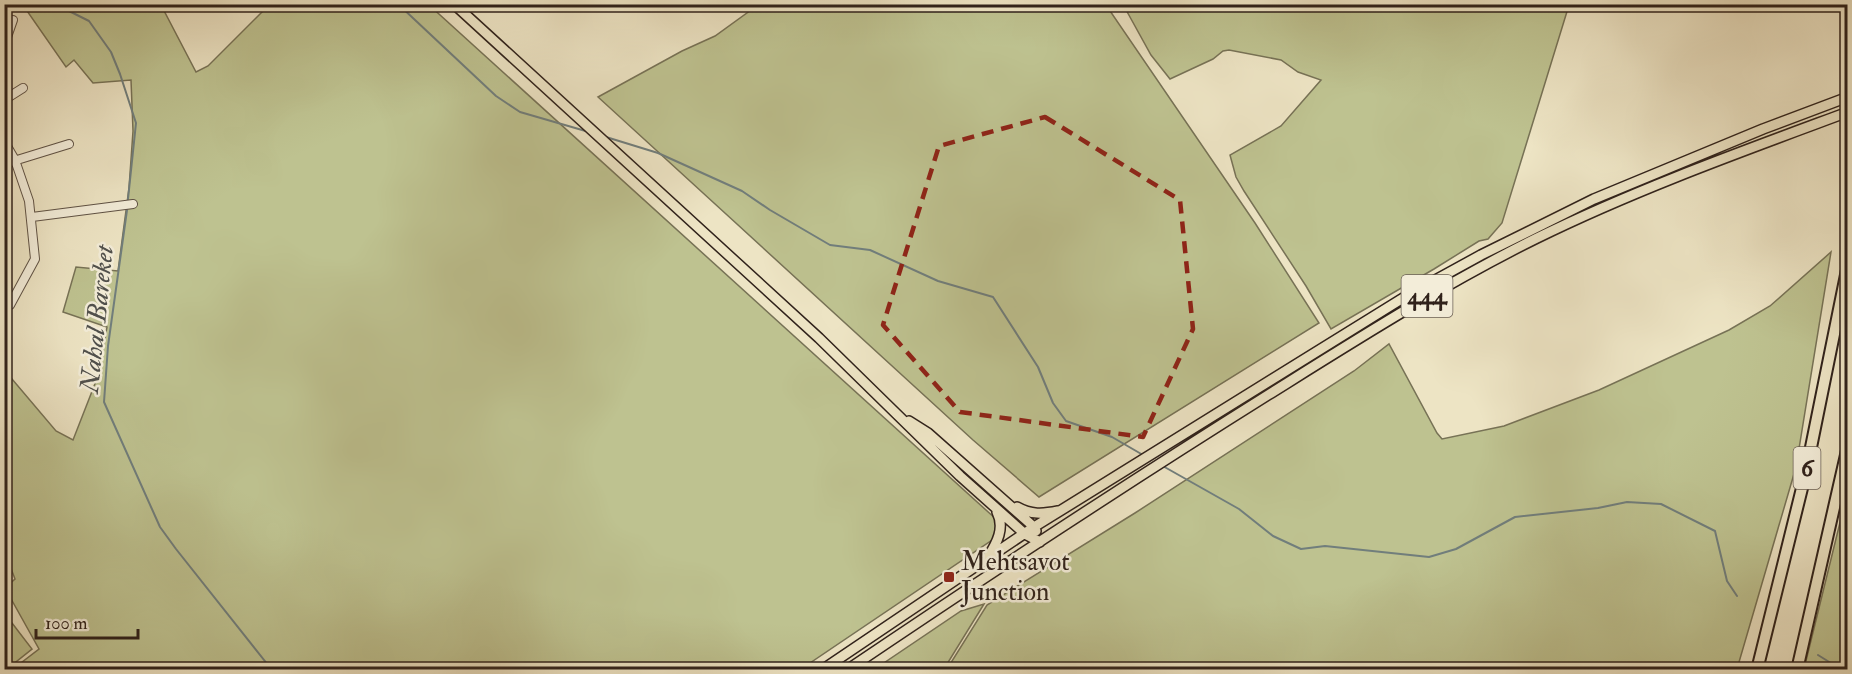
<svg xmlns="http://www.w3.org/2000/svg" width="1852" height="674" viewBox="0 0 1852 674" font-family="'IM FELL Double Pica',serif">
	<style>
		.green { fill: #bec290; stroke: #777256; stroke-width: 1.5 }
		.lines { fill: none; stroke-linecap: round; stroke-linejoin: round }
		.stream { stroke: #717e7c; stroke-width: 2 }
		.minor-casing { stroke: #5f5245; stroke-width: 10 }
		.major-casing { stroke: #30221b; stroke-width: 12 }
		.highway-casing { stroke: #30221b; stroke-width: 14 }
		.minor { stroke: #f3edd9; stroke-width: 8 }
		.major { stroke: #ede4c4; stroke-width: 9 }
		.highway { stroke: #ede4c4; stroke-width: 10 }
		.marked { fill: none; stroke: #8f2418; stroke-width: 4.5; stroke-dasharray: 12 8; stroke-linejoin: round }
		.poi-dot { fill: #8f2418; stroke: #f3edd9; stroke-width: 2 }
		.labels { text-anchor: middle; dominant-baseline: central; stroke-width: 5; stroke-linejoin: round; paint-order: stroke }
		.shield { fill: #f3edd9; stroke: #6a5f54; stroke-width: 1.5 }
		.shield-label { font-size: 24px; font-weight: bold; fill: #30221b }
		.poi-label { font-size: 26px; fill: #30221b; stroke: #f3edd9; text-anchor: start }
		.water-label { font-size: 27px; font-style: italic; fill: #50504c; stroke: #f3edd9 }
	</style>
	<rect width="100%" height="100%" fill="#ede4c4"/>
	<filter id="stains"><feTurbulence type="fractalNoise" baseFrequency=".00333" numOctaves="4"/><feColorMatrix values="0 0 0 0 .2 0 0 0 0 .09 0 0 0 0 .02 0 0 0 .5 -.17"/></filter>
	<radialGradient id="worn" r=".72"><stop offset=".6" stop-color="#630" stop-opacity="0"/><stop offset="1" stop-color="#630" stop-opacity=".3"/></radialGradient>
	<!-- green -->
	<path class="green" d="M 27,5 L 161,5 L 196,72 L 208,66 L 269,5 L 429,5 L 997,520 L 995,538 L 801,669 L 13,669 L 39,649 L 5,588 L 15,579 L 4,550 L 5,384 L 12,379 L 56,431 L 73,440 L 98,376 L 107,327 L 63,312 L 76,267 L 118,271 L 129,188 L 133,131 L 131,80 L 93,83 L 74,60 L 66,67 L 25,8 Z
		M 758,5 L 1106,5 L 1255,223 L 1319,323 L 1039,497 L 973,440 L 598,97 L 682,51 L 715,36 Z
		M 1126,5 L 1126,4 L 1569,5 L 1502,223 L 1488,239 L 1479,241 L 1434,269 L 1331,329 L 1306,286 L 1244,191 L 1236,177 L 1230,155 L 1281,126 L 1321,80 L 1298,72 L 1281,60 L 1229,50 L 1223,51 L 1213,59 L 1170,79 L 1151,55 L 1125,8 Z
		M 1831,252 L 1796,467 L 1737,669 L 947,669 L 987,605 L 1135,513 L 1354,371 L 1389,344 L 1437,433 L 1442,439 L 1504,426 L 1599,390 L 1729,330 L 1770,306 Z
		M 1847,494 L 1847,669 L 1804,669 Z
		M 984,604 L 944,669 L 875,669 L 961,611 Z
		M 12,623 L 32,649 L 7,669 L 5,669 L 5,629 Z"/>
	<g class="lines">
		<!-- stream -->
		<path class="stream" d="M 55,4 L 89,21 L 111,52 L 120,74 L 136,123 L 128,199
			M 398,4 L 496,96 L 520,112 L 589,132
			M 606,137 L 658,153 L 742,191 L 770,210 L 830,245 L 870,250 L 938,281 L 993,297 L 1038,367 L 1053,403 L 1066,421 L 1112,437 L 1143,455
			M 127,210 L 108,346 L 104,402 L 160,527 L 176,549 L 272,670
			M 1161,465 L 1239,509 L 1273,536 L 1301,549 L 1325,546 L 1429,557 L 1456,549 L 1515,517 L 1598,508 L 1627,502 L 1661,504 L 1715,531 L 1727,581 L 1737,596
			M 1818,655 L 1842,670"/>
		<!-- minor casing -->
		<g class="minor-casing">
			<path id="minor" d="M 4,38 L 7,37 L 13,20
				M 4,100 L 23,88
				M 4,141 L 15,160 L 29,201 L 35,259 L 10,305 L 4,308
				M 4,164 L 69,144
				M 32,217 L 133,204"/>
		</g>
		<!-- major casing -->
		<g class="major-casing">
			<path id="major" d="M 454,4 L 819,338 L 960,476 L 1025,534 L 1040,542
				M 909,421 L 928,433 L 1034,527 L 1036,531
				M 1017,507 C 1031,515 1043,514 1058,511
				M 988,557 C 997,543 1005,528 997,512
				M 822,670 L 1034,527 L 1408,295 L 1481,255 L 1594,199 L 1763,129 L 1848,97
				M 847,670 C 986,576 1126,484 1268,395 C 1356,340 1444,284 1537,238 C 1637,189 1743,151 1848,112"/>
		</g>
		<!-- highway casing -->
		<g class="highway-casing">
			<path id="highway" d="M 1757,670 L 1806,472 L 1848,265
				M 1797,670 L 1848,446"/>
		</g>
		<!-- minor -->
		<use href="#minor" class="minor"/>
		<!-- major -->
		<use href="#major" class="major"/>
		<!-- highway -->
		<use href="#highway" class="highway"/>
	</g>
	<!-- marked area -->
	<path class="marked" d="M 1045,117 L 1180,200 L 1193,329 L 1143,437 L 960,412 L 883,325 L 939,146 Z"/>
	<!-- markers -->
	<rect class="poi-dot" x="943" y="571" width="12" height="12" rx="3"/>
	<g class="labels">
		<!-- shield labels -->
		<g class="shield">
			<rect x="1401.5" y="275" width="51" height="42" rx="4.5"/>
			<rect x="1793.5" y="447" width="27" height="42" rx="4.5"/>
		</g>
		<g class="shield-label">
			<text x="1427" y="296">444</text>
			<text x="1807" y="468">6</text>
		</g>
		<!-- poi labels -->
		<g class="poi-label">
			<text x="961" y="562">Mehtsavot<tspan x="961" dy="30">Junction</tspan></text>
		</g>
		<!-- water labels -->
		<g class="water-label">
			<text transform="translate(97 319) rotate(-84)">Nahal Bareket</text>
		</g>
	</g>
	<!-- margin -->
	<rect width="1852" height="674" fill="none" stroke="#ede4c4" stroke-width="24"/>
	<rect x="6" y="6" width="1840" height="662" fill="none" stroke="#30221b" stroke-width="3"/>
	<rect x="12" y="12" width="1828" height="650" fill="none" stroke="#30221b" stroke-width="1.5"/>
	<!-- scale -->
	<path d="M36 629v9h102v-9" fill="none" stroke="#30221b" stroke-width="3"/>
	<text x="45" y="629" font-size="18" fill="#30221b" stroke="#f3edd9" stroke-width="4.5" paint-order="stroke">100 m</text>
	<rect width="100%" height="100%" filter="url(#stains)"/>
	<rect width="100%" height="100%" fill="url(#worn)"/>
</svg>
